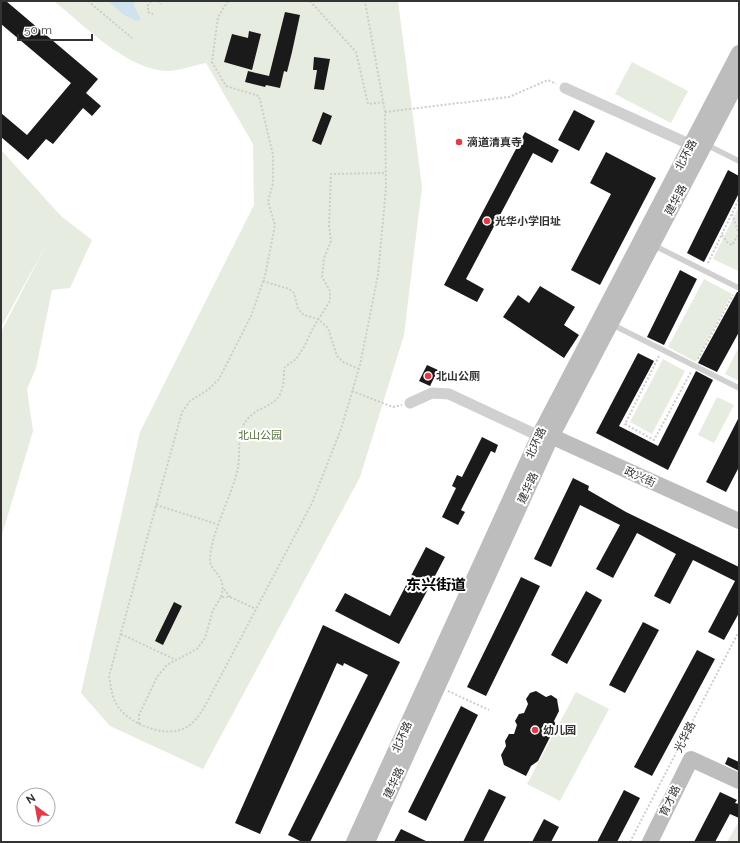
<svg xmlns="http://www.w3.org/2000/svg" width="740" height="843" viewBox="0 0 740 843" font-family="Raleway,'Noto Sans SC',sans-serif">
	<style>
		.green { fill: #e6ecdf }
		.water { fill: #cfe2ee }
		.building { fill: #1a1a1a }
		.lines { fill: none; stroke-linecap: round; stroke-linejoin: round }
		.path { stroke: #cdcdcd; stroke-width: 2; stroke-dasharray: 2 2; stroke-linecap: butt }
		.lane { stroke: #d0d0d0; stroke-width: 5.5 }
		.street { stroke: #d0d0d0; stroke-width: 11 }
		.secondary { stroke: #bdbdbd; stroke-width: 16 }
		.poi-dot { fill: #e63946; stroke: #fff; stroke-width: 1.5 }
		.labels { text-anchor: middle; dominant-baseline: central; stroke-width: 4; stroke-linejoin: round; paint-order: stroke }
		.poi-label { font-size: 11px; font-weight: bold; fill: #333; stroke: #fff; text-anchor: start }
		.street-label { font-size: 11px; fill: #333; stroke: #fff }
		.park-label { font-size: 11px; fill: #56703f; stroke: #fff }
		.district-label { font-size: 15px; font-weight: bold; fill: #000; stroke: #fff }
	</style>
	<rect width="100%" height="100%" fill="#fff"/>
	<!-- green -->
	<path class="green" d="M 54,1 L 398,1 L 422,187 L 404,335 L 360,477 L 203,769 L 110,726 L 81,693 L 140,432 L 254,205 L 253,144 L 206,63 C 194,65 179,71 167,71 C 126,69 85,26 54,1 Z
		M 632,62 L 688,91 L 671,123 L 615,94 Z
		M 1,150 L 61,216 L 92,240 L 70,288 L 52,290 L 36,368 L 27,389 L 33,431 L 1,538 L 1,332 L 46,245 L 1,327 Z
		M 739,206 L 739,269 L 738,271 L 713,259 Z
		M 704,279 L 732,294 L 696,362 L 668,347 Z
		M 739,347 L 739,381 L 725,374 Z
		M 663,359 L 685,371 L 652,434 L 630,422 Z
		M 717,397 L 734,405 L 714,443 L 698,435 Z
		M 576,692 L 609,709 L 560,801 L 527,784 Z
		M 738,823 L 739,842 L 727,842 Z"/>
	<!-- water -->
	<path class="water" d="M 108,1 L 135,2 L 134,6 L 141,19 L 136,21 L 124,15 Z"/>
	<!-- building -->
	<path class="building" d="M 1,1 L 6,1 L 98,79 L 86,93 L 101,106 L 92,116 L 83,108 L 53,144 L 46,139 L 28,160 L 1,137 L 1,113 L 27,135 L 71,83 L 1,24 Z
		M 285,12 L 300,15 L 292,52 L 287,72 L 284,71 L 280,88 L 266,85 L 265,87 L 245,82 L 248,71 L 269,76 Z
		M 249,31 L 261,34 L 252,70 L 224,62 L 232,34 L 248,38 Z
		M 314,57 L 330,59 L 324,90 L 314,89 L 317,70 L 313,70 Z
		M 574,110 L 595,121 L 579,151 L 558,140 Z
		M 323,112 L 332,116 L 321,145 L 312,141 Z
		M 525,132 L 559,150 L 552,163 L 533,153 L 466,279 L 484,289 L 477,302 L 444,285 Z
		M 606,152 L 656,178 L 600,285 L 571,270 L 611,194 L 590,183 Z
		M 728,170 L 739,176 L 739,193 L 704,262 L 687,253 Z
		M 680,270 L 697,279 L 664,345 L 647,337 Z
		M 540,286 L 575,307 L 564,325 L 579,335 L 564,358 L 503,317 L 518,295 L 529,303 Z
		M 737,292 L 739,292 L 739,332 L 717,372 L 698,363 Z
		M 638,353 L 654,361 L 619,426 L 658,446 L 696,371 L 713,380 L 668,470 L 596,433 Z
		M 427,365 L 438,370 L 430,386 L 419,381 Z
		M 739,417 L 739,467 L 726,492 L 706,482 Z
		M 482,437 L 498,445 L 495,453 L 491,451 L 461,510 L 465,512 L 458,525 L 442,517 L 456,488 L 452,486 L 457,475 L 462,477 Z
		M 573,478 L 589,486 L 588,490 L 626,512 L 739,567 L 739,613 L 724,640 L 708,632 L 735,581 L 693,560 L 670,604 L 654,596 L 676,554 L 637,533 L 613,578 L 596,569 L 620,525 L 580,505 L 551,567 L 534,559 Z
		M 426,547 L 445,557 L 399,644 L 335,611 L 345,593 L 390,616 Z
		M 521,577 L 540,586 L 486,696 L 467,687 Z
		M 586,591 L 602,600 L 567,664 L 551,655 Z
		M 174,602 L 182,606 L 163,645 L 155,641 Z
		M 643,622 L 659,630 L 625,693 L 609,685 Z
		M 323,625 L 400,662 L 310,842 L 302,842 L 288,835 L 368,675 L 344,663 L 343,666 L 337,663 L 260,834 L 235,823 Z
		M 697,650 L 715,659 L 652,776 L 634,767 Z
		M 536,691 L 546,697 L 551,695 L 557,699 L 559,711 L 554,721 L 556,725 L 538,761 L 531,766 L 526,776 L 504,765 L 501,755 L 506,746 L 505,741 L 509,734 L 514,734 L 517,725 L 515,721 L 519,714 L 524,713 L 528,704 L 526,699 L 530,693 Z
		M 461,706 L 478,715 L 426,821 L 408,812 Z
		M 728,757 L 739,762 L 739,771 L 725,764 Z
		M 489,789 L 506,797 L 483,842 L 463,842 Z
		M 624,790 L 640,798 L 617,842 L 597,842 Z
		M 720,792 L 737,800 L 735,803 L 739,804 L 739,818 L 730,814 L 715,842 L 694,842 Z
		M 544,819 L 559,827 L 551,842 L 532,842 Z
		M 401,829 L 428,842 L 394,842 Z"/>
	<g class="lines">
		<!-- path -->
		<path class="path" d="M 88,1 L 132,38
			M 151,1 L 148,5 L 148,12 L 153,14
			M 158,1 L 162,4
			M 228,1 L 218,17 L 212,62 L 226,86 L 259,96 L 273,155 L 273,183 L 268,202 L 275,225 L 265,276 L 251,316 L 219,379 L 209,389 L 190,401 L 182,412 L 109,676 C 111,688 112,699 119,708 C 132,725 167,739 187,727 C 196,721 201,713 206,704 L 312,503 L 341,429 L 360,365 L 378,275 L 386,188 L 385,112 L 365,1
			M 310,1 L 356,52 L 368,104 L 383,102
			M 385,112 L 509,97 L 548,80 L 556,84
			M 732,214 L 739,234
			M 722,235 L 727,242 L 732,245 L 739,234
			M 708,263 L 739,199
			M 263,281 L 289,289 L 294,293 L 298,309 L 304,315 L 318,319 L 328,328 L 337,356 L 343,362 L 359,369
			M 659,356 L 625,424 L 654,440 L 691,372
			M 698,359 L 733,295
			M 352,391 L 393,407 L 402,405
			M 156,505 L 220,525
			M 224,589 L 230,597
			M 221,597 C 228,574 209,573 210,558 C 212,530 232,496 238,468 C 240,456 238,438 242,428 C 252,405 274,410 281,392 C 284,385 284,376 284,368 L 296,359 L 304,347 L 313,328 L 330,301 L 330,291 L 322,277 L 324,258 L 331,241 L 329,226 L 331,174 L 385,173
			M 121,634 L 176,660
			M 448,691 L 489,710
			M 139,724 L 139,715 L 157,677 L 167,665 L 197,649 L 205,638 L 213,610 L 221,597 L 230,597 L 256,609
			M 630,842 L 739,631"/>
		<!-- lane -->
		<path class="lane" d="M 705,144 L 739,161
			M 653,245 L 739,288
			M 611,324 L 739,388"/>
		<!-- street -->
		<path class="street" d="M 565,88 L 698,148
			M 410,403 L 432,393 L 449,394 L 539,436"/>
		<!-- secondary -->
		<path class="secondary" d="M 542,432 L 739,521
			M 354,842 L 541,432 L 739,53
			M 367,842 L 551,437 L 739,79
			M 650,842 L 691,759 L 739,781"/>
	</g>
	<!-- markers -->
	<g class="poi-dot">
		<circle cx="459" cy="142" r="4"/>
		<circle cx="487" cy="221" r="4"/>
		<circle cx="428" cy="376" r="4"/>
		<circle cx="535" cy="730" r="4"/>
	</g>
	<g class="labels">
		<!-- poi labels -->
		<g class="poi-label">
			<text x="467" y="142">滴道清真寺</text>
			<text x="495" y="221">光华小学旧址</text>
			<text x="436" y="376">北山公厕</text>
			<text x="543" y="730">幼儿园</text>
		</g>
		<!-- street labels -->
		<g class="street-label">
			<text transform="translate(686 155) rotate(-62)">北环路</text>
			<text transform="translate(676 200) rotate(-62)">建华路</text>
			<text transform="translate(536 443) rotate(-65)">北环路</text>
			<text transform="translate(640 477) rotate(24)">政兴街</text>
			<text transform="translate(528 488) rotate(-65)">建华路</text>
			<text transform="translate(402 737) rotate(-66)">北环路</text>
			<text transform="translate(685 737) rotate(-63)">光华路</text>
			<text transform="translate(394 783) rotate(-65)">建华路</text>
			<text transform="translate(670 801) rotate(-64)">育才路</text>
		</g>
		<!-- park labels -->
		<g class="park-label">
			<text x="260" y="435">北山公园</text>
		</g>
		<!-- district labels -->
		<g class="district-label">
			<text x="436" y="585">东兴街道</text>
		</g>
	</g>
	<!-- border -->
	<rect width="740" height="843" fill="none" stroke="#333333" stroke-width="4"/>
	<!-- north arrow -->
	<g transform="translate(36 807) rotate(328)"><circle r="19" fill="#ffffff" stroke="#adadad"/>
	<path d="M0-3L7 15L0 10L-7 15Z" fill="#e63946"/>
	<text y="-6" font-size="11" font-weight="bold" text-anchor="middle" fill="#333333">N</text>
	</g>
	<!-- scale -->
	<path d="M18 34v6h74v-6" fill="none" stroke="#333333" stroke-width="2"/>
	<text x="24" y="34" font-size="12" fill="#333333" stroke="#ffffff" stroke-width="3" paint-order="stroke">50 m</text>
</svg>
